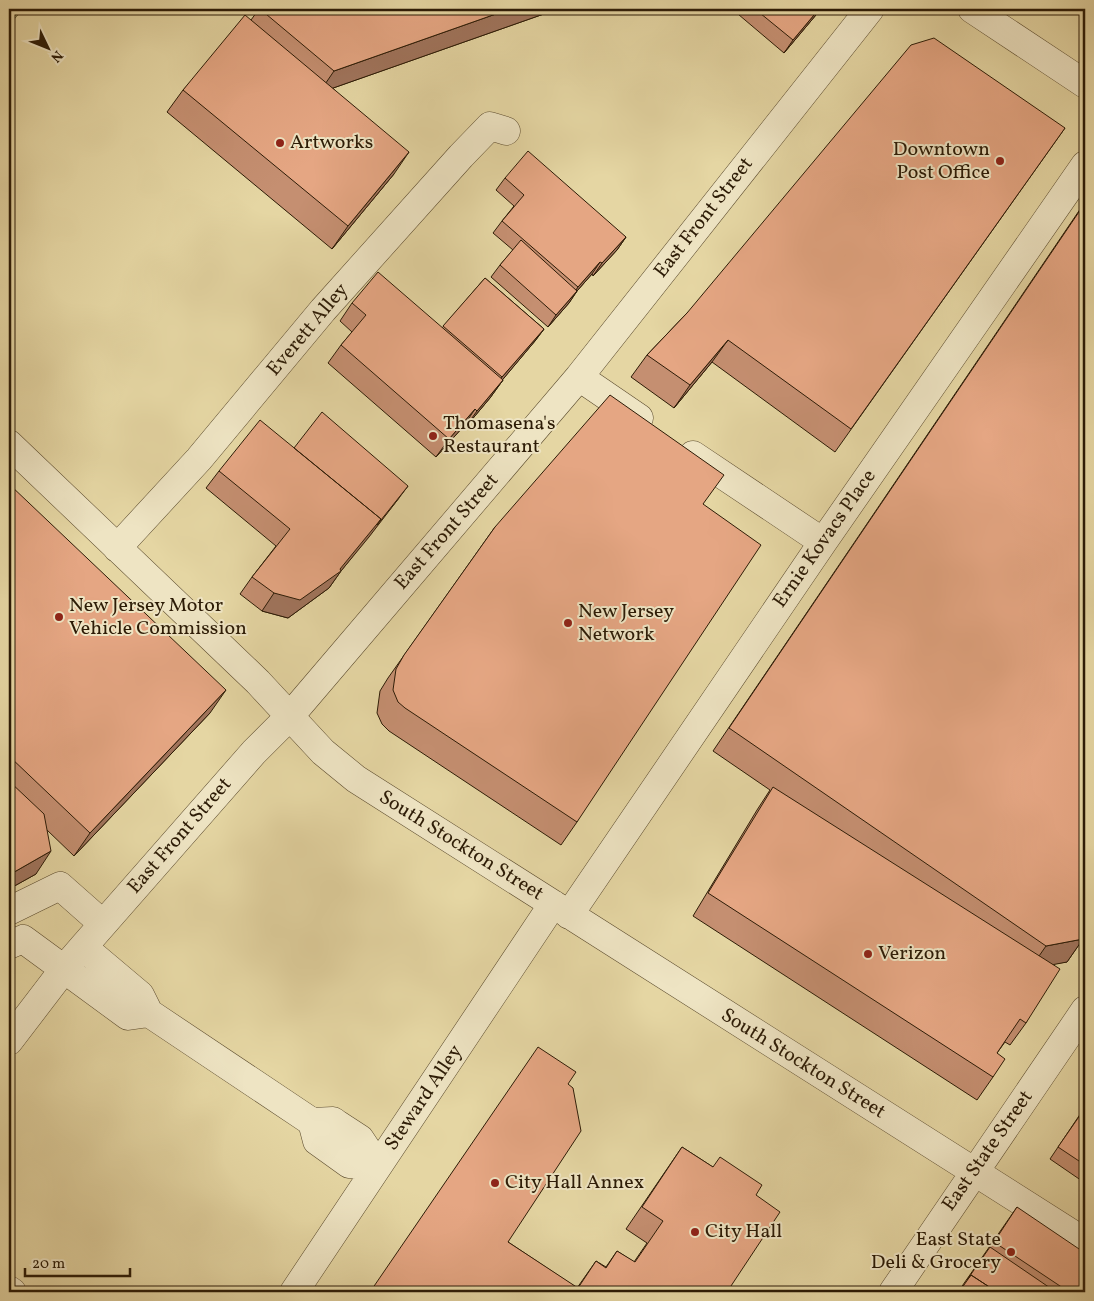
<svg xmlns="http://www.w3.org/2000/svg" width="1094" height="1301" viewBox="0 0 1094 1301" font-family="Vollkorn,serif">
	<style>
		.green { fill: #b8bd83; stroke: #726c44 }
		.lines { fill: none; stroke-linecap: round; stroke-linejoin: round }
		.minor-casing { stroke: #5a4a2d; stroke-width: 29 }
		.minor { stroke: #eee4c3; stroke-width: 28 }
		.wall { fill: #c58f71; stroke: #2c1b06 }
		.shaded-wall { fill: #a0745c; stroke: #2c1b06 }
		.building { fill: #e5a683; stroke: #2c1b06 }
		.poi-dot { fill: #8f2418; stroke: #eee4c3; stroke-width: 2 }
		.labels { text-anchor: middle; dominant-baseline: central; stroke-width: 4; stroke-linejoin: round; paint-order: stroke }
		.poi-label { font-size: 20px; fill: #2c1b06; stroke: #eee4c3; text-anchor: start }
		.street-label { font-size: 20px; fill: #2c1b06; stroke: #eee4c3 }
	</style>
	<rect width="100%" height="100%" fill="#e5d6a3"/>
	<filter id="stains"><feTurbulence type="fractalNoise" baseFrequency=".004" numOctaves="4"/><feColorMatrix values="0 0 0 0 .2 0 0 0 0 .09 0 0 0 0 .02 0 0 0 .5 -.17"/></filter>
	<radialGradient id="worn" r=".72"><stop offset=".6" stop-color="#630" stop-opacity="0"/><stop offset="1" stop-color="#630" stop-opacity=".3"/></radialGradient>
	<!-- green -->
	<path class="green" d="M 9,9 L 23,9 L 9,25 Z"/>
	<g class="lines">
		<!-- minor casing -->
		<g class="minor-casing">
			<path id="minor" d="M 972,9 L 1085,84
				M 579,377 L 639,418
				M 9,444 L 258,682 L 323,752 L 356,779 L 1085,1242
				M 693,455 L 823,542
				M 117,548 L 199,459 L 323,310 L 461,156 L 490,126 L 506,131
				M 9,911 L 60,886 L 103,924
				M 569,915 L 823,542 L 1085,165
				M 9,945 L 23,939 L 128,1016 L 149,1013
				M 83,947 L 140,995 L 149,1013 L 312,1122 L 333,1121 L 337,1124 L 360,1139 L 378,1166
				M 9,1041 L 64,969 L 83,947 L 254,752 L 290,716 L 579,377 L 870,9
				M 312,1122 L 317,1141 L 349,1164 L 378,1166
				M 9,1290 L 12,1292
				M 294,1292 L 553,904
				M 893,1292 L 1085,1010"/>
		</g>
		<!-- minor -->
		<use href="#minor" class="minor"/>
	</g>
	<!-- wall -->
	<path class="wall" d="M 259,9 L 558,9 L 333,88 L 394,174 L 332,249 L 167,112 L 183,90 L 251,20 Z
		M 732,9 L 821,9 L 784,53 Z
		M 1075,9 L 1085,9 L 1085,17 L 1075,10 Z
		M 1065,128 L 835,452 L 712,362 L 674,408 L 631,377 L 647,355 L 687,313 Z
		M 505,178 L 626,237 L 617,250 L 593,276 L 592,274 L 577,291 L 569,303 L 548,327 L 491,277 L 500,265 L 513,250 L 493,233 L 502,221 L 514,206 L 496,190 Z
		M 1085,202 L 1085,936 L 1067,962 L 1052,964 L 1026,1023 L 1010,1045 L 1005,1042 L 997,1053 L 993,1077 L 977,1100 L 693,916 L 757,810 L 770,790 L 713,751 Z
		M 485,278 L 544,329 L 535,341 L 502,380 L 503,380 L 490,398 L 464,429 L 463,427 L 436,457 L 328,363 L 341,345 L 352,332 L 340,321 L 352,303 L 442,328 Z
		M 219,471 L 399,498 L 341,571 L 329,588 L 288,618 L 262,611 L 240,594 L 252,577 L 276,546 L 206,488 Z
		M 9,484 L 210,713 L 74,856 L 47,830 L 36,874 L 9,889 Z
		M 703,504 L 577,822 L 561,845 L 389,731 L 382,724 L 377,713 L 380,691 L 388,678 L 495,527 Z
		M 568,1084 L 508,1242 L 577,1288 L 596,1261 L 606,1267 L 617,1251 L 634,1262 L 647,1243 L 626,1229 L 682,1147 L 756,1195 L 727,1292 L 370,1292 Z
		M 1085,1107 L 1085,1183 L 1050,1159 Z
		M 1017,1207 L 1085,1292 L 958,1292 Z"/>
	<!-- shaded-wall -->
	<path class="shaded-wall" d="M 510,9 L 558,9 L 319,93 L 334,71 Z
		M 819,9 L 821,9 L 784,53 L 793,40 Z
		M 409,152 L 394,174 L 332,249 L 348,226 Z
		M 626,237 L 617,250 L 593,276 L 602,263 Z
		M 600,262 L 592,274 L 569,300 L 578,287 Z
		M 577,291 L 569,303 L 548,327 L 556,315 Z
		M 544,329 L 535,341 L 494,390 L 502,377 Z
		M 728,340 L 712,362 L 674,408 L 690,385 Z
		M 503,380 L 490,398 L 464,429 L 477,411 Z
		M 475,409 L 463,427 L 436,457 L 449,439 Z
		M 408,486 L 399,498 L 369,537 L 341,571 L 329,588 L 288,618 L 262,611 L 274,593 L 381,519 Z
		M 226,690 L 210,713 L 74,856 L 90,833 Z
		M 51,851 L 36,874 L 9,889 L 9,875 Z
		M 1083,939 L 1067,962 L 1030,969 L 1046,946 Z"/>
	<!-- building -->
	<path class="building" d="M 260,9 L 510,9 L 334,71 Z
		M 755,9 L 819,9 L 793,40 Z
		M 245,15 L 409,152 L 348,226 L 183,90 Z
		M 934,38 L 1065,128 L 851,429 L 728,340 L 690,385 L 647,355 L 687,313 L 911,45 Z
		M 528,151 L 626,237 L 602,263 L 600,262 L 578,287 L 502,221 L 524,195 L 505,178 Z
		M 1085,203 L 1085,936 L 1083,939 L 1046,946 L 729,728 Z
		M 521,240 L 577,291 L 556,315 L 500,265 Z
		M 378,272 L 503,380 L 477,411 L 475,409 L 449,439 L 341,345 L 366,315 L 352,303 Z
		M 485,278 L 544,329 L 502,377 L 443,326 Z
		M 610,395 L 724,475 L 703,504 L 761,545 L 577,822 L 405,708 L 398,702 L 393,690 L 396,669 L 404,655 L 495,527 Z
		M 322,412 L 408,486 L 377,525 L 381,519 L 294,448 Z
		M 260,420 L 381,519 L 340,569 L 341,571 L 300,600 L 274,593 L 252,577 L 290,529 L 219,471 Z
		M 9,484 L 226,690 L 90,833 L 9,756 Z
		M 9,781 L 44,814 L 51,851 L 9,875 Z
		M 773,787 L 1060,969 L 1026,1023 L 1020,1019 L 997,1053 L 1005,1059 L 993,1077 L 708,893 Z
		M 538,1047 L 576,1072 L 568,1084 L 573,1088 L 581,1131 L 508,1242 L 578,1288 L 596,1261 L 606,1268 L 617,1251 L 635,1262 L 663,1221 L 642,1207 L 682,1147 L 713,1167 L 720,1157 L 762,1185 L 756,1195 L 780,1212 L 727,1292 L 477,1292 L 473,1290 L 472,1292 L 370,1292 Z
		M 1085,1108 L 1085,1165 L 1058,1147 Z
		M 1017,1207 L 1085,1253 L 1085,1292 L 1069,1292 L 994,1242 Z
		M 990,1247 L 1056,1292 L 997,1292 L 971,1275 L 967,1280 Z
		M 971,1275 L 997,1292 L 959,1292 Z"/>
	<!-- markers -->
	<g class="poi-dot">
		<circle cx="280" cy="143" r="5"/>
		<circle cx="1000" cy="161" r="5"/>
		<circle cx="433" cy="436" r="5"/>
		<circle cx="59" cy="617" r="5"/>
		<circle cx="568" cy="623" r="5"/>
		<circle cx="868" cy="954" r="5"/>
		<circle cx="495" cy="1183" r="5"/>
		<circle cx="695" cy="1232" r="5"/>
		<circle cx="1011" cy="1252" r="5"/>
	</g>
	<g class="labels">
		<!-- poi labels -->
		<g class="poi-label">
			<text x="290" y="143">Artworks</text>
			<text x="990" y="150" text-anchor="end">Downtown<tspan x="990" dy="23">Post Office</tspan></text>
			<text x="443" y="424">Thomasena's<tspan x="443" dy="23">Restaurant</tspan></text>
			<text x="69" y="606">New Jersey Motor<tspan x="69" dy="23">Vehicle Commission</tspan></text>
			<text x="578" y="612">New Jersey<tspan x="578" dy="23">Network</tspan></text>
			<text x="878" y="954">Verizon</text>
			<text x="505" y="1183">City Hall Annex</text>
			<text x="705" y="1232">City Hall</text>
			<text x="1001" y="1240" text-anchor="end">East State<tspan x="1001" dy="23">Deli &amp; Grocery</tspan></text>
		</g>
		<!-- street labels -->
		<g class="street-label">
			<text transform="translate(704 218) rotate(-52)">East Front Street</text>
			<text transform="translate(308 330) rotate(-50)">Everett Alley</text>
			<text transform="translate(447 532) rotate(-49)">East Front Street</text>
			<text transform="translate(825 539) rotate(-55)">Ernie Kovacs Place</text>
			<text transform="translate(180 836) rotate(-49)">East Front Street</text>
			<text transform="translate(461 846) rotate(32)">South Stockton Street</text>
			<text transform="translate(803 1064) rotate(32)">South Stockton Street</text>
			<text transform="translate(424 1098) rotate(-56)">Steward Alley</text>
			<text transform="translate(988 1151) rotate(-55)">East State Street</text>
		</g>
	</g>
	<!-- margin -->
	<rect width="1094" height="1301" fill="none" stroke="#e5d6a3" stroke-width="30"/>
	<rect x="10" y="10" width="1074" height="1281" fill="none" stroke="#2c1b06" stroke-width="2.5"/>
	<rect x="15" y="15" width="1064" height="1271" fill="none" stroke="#2c1b06"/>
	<!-- north arrow -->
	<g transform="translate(48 48) rotate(133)" stroke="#eee4c3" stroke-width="4" paint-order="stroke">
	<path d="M0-4L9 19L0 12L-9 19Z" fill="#2c1b06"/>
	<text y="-8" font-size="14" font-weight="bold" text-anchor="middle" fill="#2c1b06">N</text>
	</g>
	<!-- scale -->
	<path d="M25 1268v8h105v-8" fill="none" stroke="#2c1b06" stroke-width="2.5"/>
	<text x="32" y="1268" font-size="15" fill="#2c1b06" stroke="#eee4c3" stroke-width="4" paint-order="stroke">20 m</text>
	<rect width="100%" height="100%" filter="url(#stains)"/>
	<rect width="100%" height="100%" fill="url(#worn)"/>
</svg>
